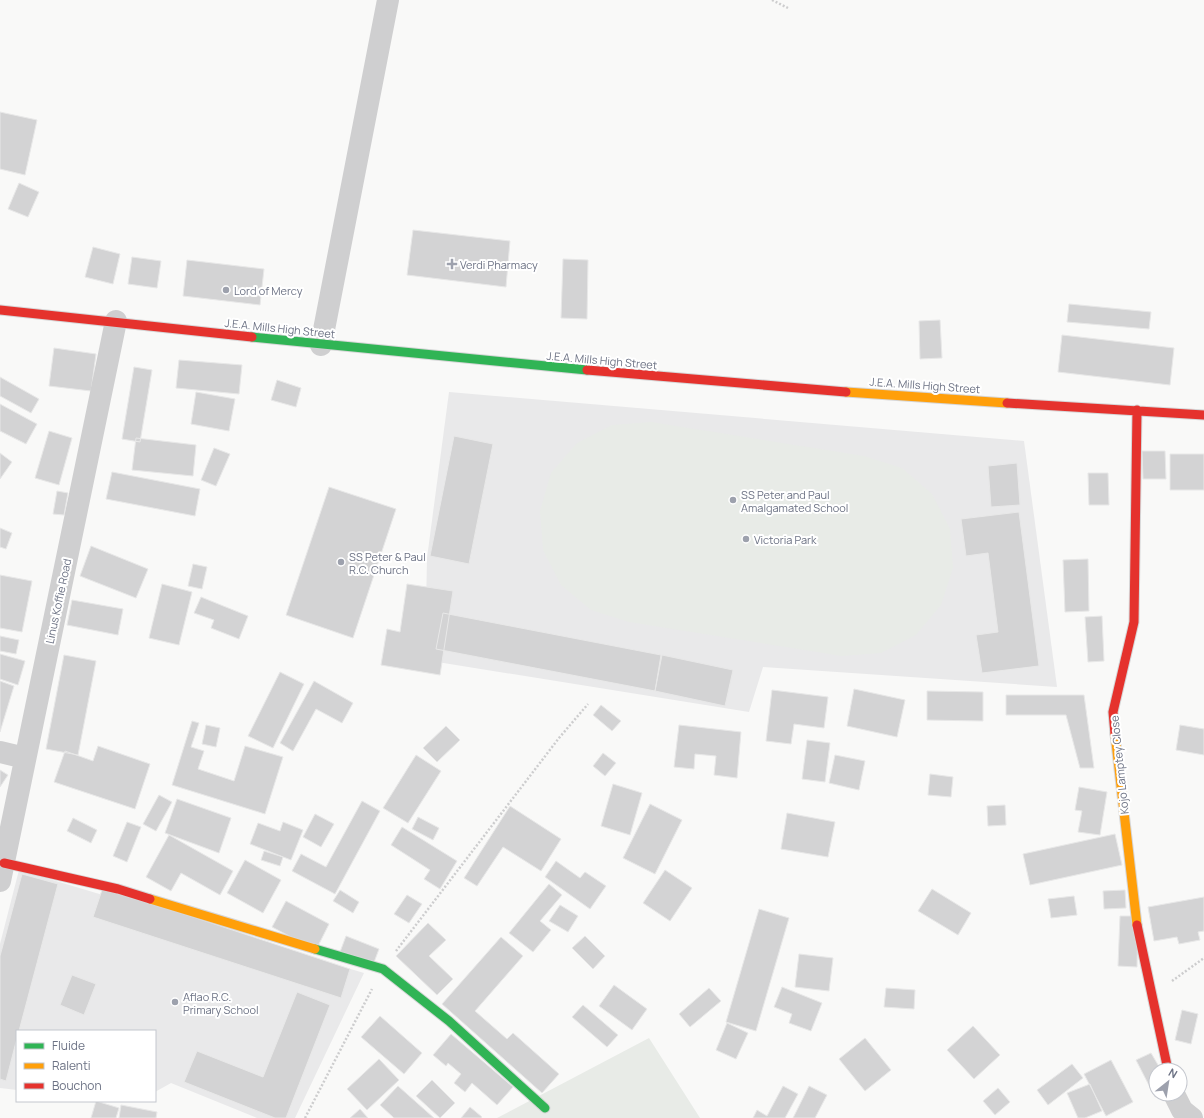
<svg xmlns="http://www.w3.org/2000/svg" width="1204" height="1118" viewBox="0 0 1204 1118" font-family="Manrope,sans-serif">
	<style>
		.built { fill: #e9e9ea }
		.green { fill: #e8ebe7 }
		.building { fill: #d3d3d4; stroke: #e8e8e8 }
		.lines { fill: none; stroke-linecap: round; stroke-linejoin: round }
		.fast-casing { stroke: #d6d6d7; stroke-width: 11 }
		.slow-casing { stroke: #d6d6d7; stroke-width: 11 }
		.jam-casing { stroke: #d6d6d7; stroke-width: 11 }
		.path { stroke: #cdcdce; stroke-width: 2.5; stroke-dasharray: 2 2; stroke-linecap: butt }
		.street { stroke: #cfcfd0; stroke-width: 22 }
		.fast { stroke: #30b455; stroke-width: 9 }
		.slow { stroke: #ff9f0a; stroke-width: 9 }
		.jam { stroke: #e5322d; stroke-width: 9 }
		.poi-dot { fill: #9da1ad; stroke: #fff; stroke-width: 1.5 }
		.labels { text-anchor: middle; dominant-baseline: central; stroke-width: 4; stroke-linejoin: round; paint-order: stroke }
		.poi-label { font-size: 11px; fill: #6c7284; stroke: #fff; text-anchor: start }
		.street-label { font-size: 11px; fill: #6c7284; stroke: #fff }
	</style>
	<rect width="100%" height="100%" fill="#f9f9f8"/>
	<!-- built -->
	<path class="built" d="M 449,392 L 1024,441 L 1057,687 L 763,667 L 749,712 L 425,660 L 427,558 Z
		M 19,870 L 364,973 L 295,1118 L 257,1118 L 171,1083 L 155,1092 L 155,1031 L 17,1031 L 17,1090 L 0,1088 L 0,944 Z"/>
	<!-- green -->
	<path class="green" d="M 651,422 L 864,456 L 902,468 L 932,494 L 950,529 L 953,568 L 941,605 L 916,635 L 881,653 L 842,656 L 629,622 L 591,610 L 561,585 L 543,550 L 540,511 L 551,473 L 577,443 L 612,425 Z
		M 649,1038 L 700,1118 L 497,1118 Z"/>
	<!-- building -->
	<path class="building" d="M 0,112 L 37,120 L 25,175 L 0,169 Z
		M 19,183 L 39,192 L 28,217 L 8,209 Z
		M 413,230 L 510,241 L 506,287 L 407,275 Z
		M 93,247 L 120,254 L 113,284 L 85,277 Z
		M 132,257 L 161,261 L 157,288 L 128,284 Z
		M 563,259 L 588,260 L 587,319 L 561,318 Z
		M 187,260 L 264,269 L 260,305 L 183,296 Z
		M 1069,304 L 1151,312 L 1149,329 L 1067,322 Z
		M 940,320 L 942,358 L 920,359 L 919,321 Z
		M 1062,335 L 1174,348 L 1170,385 L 1058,372 Z
		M 54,348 L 96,354 L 91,391 L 49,386 Z
		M 179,360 L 242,365 L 239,394 L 176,388 Z
		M 134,367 L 152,370 L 140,442 L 122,439 Z
		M 0,377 L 39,399 L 31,413 L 0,396 Z
		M 277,380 L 301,388 L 296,407 L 271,400 Z
		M 196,392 L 235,399 L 229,431 L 191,424 Z
		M 0,404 L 37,424 L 26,444 L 0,431 Z
		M 49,431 L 72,438 L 59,485 L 35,478 Z
		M 454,436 L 493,444 L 469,564 L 430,556 Z
		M 136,438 L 196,445 L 193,476 L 132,470 Z
		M 214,448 L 230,454 L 216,486 L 201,480 Z
		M 1142,451 L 1165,451 L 1166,479 L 1143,479 Z
		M 0,453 L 12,462 L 0,479 Z
		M 1170,454 L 1204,454 L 1204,490 L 1170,490 Z
		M 1017,463 L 1020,505 L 991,507 L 988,466 Z
		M 112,472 L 200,489 L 195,516 L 106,499 Z
		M 1088,473 L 1108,473 L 1109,505 L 1089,505 Z
		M 329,487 L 396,509 L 353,638 L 286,615 Z
		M 57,491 L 68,493 L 64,515 L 53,514 Z
		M 1019,512 L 1039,666 L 982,673 L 976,635 L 998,632 L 988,553 L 966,556 L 961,519 Z
		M 0,528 L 12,533 L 6,549 L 0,547 Z
		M 91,546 L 148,569 L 136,598 L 80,576 Z
		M 1088,559 L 1089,611 L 1065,612 L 1063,560 Z
		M 193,564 L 207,567 L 202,589 L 188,586 Z
		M 0,575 L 32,581 L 22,632 L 0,628 Z
		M 162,584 L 192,592 L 179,645 L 149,638 Z
		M 407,584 L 453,591 L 440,675 L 381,665 L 387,629 L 400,632 Z
		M 201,597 L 248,616 L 239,639 L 211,628 L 214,620 L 194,613 Z
		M 72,600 L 123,609 L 118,635 L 67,625 Z
		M 443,613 L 661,655 L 655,691 L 436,649 Z
		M 1102,616 L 1104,661 L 1088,662 L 1085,617 Z
		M 0,636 L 19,640 L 16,654 L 0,651 Z
		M 0,654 L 25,661 L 18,685 L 0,679 Z
		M 64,655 L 96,661 L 78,755 L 46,749 Z
		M 662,655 L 733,670 L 725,706 L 655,691 Z
		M 280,672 L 304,684 L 273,748 L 248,736 Z
		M 0,681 L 14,686 L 0,732 Z
		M 314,681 L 353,703 L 342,723 L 316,709 L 293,751 L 280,743 Z
		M 854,689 L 905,700 L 897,737 L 847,726 Z
		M 772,690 L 828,697 L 824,728 L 794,724 L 791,744 L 766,741 Z
		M 927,691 L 983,692 L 983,721 L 927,720 Z
		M 1006,695 L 1084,695 L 1094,768 L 1080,768 L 1066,715 L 1006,715 Z
		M 601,705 L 621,721 L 612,731 L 593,715 Z
		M 192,721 L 199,723 L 191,747 L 204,751 L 198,769 L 234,781 L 245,746 L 283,757 L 265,814 L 172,785 Z
		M 206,725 L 220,728 L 216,747 L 202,744 Z
		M 679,725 L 741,732 L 737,778 L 714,775 L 716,756 L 695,754 L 694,769 L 674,767 Z
		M 1180,725 L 1204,729 L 1204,755 L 1176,750 Z
		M 446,726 L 460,740 L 437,762 L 423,748 Z
		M 807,740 L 830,743 L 825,782 L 802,779 Z
		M 98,746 L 150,764 L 135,809 L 54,782 L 65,751 L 93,761 Z
		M 603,753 L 616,763 L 605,776 L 593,766 Z
		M 416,755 L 441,771 L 408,823 L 383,808 Z
		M 835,755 L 865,761 L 859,790 L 829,783 Z
		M 0,770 L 8,775 L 0,787 Z
		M 930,774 L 953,777 L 951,797 L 928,795 Z
		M 613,784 L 642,793 L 630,835 L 601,826 Z
		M 1079,787 L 1107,792 L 1100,835 L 1078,832 L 1082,811 L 1075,810 Z
		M 159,795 L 172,802 L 156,831 L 143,824 Z
		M 177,799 L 231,818 L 219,853 L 165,833 Z
		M 362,801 L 380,811 L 335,894 L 292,871 L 301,854 L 326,867 Z
		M 650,804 L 682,820 L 655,874 L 623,858 Z
		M 1005,805 L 1006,825 L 988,826 L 987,806 Z
		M 510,806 L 561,839 L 541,871 L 503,847 L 477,886 L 464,878 Z
		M 787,813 L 835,822 L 828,857 L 781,849 Z
		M 315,814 L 334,824 L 321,847 L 303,837 Z
		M 418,817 L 439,828 L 433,840 L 412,829 Z
		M 73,818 L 97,830 L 91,843 L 67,831 Z
		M 127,822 L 141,827 L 127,862 L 113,856 Z
		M 283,822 L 303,830 L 291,860 L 250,844 L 258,823 L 280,831 Z
		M 402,827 L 457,861 L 440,889 L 424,879 L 430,870 L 391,845 Z
		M 1115,834 L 1122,865 L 1030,885 L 1023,854 Z
		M 169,835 L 233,871 L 220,895 L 181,873 L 171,891 L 146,877 Z
		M 264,851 L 283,857 L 280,866 L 261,860 Z
		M 245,860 L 281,880 L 263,913 L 227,893 Z
		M 556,861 L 580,878 L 585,872 L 606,886 L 590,909 L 545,877 Z
		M 665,870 L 692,888 L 670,921 L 643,903 Z
		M 22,874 L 58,884 L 19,1031 L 17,1031 L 17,1038 L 6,1081 L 0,1079 L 0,956 Z
		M 549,884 L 562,895 L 540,921 L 551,930 L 533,952 L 509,933 Z
		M 103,887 L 350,969 L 341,998 L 93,917 Z
		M 932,889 L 971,913 L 958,935 L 918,911 Z
		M 340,890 L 359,902 L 353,913 L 333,901 Z
		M 1125,890 L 1126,908 L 1104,909 L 1103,891 Z
		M 407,895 L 422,904 L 409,923 L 394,914 Z
		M 1074,896 L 1077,915 L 1051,918 L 1048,899 Z
		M 1204,897 L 1204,931 L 1198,932 L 1200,940 L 1179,944 L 1177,937 L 1154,941 L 1148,907 Z
		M 286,901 L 329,924 L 316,950 L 272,927 Z
		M 560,905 L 578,916 L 568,932 L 549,921 Z
		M 759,909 L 789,918 L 756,1031 L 726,1022 Z
		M 1120,916 L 1138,916 L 1137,967 L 1118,966 Z
		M 428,923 L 446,940 L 429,956 L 453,979 L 437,995 L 396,956 Z
		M 346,936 L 379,949 L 373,965 L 340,952 Z
		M 585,936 L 605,956 L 593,969 L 572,948 Z
		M 501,937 L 523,956 L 475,1011 L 507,1039 L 513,1033 L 559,1074 L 542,1093 L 442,1004 Z
		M 799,954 L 833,958 L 829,991 L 795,987 Z
		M 72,975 L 96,984 L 84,1015 L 60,1005 Z
		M 614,985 L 647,1009 L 632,1030 L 599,1006 Z
		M 782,987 L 822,1003 L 811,1031 L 789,1023 L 792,1014 L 774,1007 Z
		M 709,988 L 721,1001 L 690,1027 L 679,1014 Z
		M 886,988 L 915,990 L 914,1009 L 884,1007 Z
		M 297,992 L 330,1005 L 286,1118 L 275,1118 L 184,1082 L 197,1051 L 263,1077 Z
		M 583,1005 L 618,1035 L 607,1047 L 572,1017 Z
		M 1182,1010 L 1198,1014 L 1191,1044 L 1175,1040 Z
		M 380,1016 L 422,1053 L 404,1074 L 361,1037 Z
		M 727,1023 L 748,1033 L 736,1059 L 716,1050 Z
		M 973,1026 L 1000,1055 L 974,1079 L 947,1050 Z
		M 451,1034 L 513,1087 L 497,1105 L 472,1083 L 465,1092 L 454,1083 L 461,1074 L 448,1063 L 446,1066 L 433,1055 Z
		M 865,1038 L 891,1070 L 865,1091 L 839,1059 Z
		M 1151,1053 L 1161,1070 L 1156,1070 L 1156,1094 L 1161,1094 L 1155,1097 L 1136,1060 Z
		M 379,1059 L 399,1080 L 367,1110 L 347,1089 Z
		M 1111,1060 L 1133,1102 L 1106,1116 L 1084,1074 Z
		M 1072,1064 L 1083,1078 L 1048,1105 L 1037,1090 Z
		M 432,1080 L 455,1103 L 440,1118 L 416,1096 Z
		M 1090,1084 L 1102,1111 L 1085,1118 L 1078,1118 L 1067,1093 Z
		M 398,1086 L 434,1118 L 394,1118 L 380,1105 Z
		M 783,1086 L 798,1094 L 785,1118 L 753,1118 L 757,1110 L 767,1116 Z
		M 809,1086 L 827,1095 L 815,1118 L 793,1118 Z
		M 998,1088 L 1010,1102 L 995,1115 L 983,1101 Z
		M 96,1101 L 119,1108 L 116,1118 L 91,1118 Z
		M 121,1105 L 157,1112 L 156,1118 L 119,1118 Z
		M 470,1107 L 482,1117 L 481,1118 L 461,1118 Z
		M 360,1109 L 368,1118 L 350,1118 Z"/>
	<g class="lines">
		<!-- fast casing -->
		<g class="fast-casing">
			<path id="fast" d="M 252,337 L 587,370
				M 315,949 L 383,969 L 449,1021 L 545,1108"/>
		</g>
		<!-- slow casing -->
		<g class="slow-casing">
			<path id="slow" d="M 846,392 L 1007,403
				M 1115,734 L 1137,925
				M 150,899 L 315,949"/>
		</g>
		<!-- jam casing -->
		<g class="jam-casing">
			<path id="jam" d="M 0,310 L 252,337
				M 587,370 L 846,392
				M 1007,403 L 1204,415
				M 1115,734 L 1113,712 L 1134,622 L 1137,410
				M 4,863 L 118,889 L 150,899
				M 1137,925 L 1168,1070"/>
		</g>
		<!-- path -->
		<path class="path" d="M 772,0 L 788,8
			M 396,951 L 559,738 L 588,704
			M 1172,981 L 1204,958
			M 305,1118 L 372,989"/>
		<!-- street -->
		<path class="street" d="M 321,345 L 388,0
			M 0,752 L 25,758
			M 0,881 L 116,321
			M 1174,1094 L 1182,1110 L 1192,1118"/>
		<!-- fast -->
		<use href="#fast" class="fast"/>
		<!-- slow -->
		<use href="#slow" class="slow"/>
		<!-- jam -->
		<use href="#jam" class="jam"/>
	</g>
	<!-- markers -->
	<g class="poi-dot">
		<path d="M450 258h4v4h4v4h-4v4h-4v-4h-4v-4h4z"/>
		<circle cx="226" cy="290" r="4"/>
		<circle cx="733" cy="500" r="4"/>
		<circle cx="746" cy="539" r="4"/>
		<circle cx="341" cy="562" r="4"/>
		<circle cx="175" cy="1002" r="4"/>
	</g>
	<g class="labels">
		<!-- poi labels -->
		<g class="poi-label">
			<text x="460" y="264">Verdi Pharmacy</text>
			<text x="234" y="290">Lord of Mercy</text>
			<text x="741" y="494">SS Peter and Paul<tspan x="741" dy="13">Amalgamated School</tspan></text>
			<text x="754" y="539">Victoria Park</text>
			<text x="349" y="556">SS Peter &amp; Paul<tspan x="349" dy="13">R.C. Church</tspan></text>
			<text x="183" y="996">Aflao R.C.<tspan x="183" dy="13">Primary School</tspan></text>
		</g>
		<!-- street labels -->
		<g class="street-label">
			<text transform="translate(280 328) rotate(6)">J.E.A. Mills High Street</text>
			<text transform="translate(602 360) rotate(5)">J.E.A. Mills High Street</text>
			<text transform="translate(925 385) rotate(4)">J.E.A. Mills High Street</text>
			<text transform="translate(58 601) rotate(-78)">Linus Koffie Road</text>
			<text transform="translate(1119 765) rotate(-96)">Kojo Lamptey Close</text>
		</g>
	</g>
	<!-- legend -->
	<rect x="16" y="1030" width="140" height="72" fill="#ffffff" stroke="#c4c7ce"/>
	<rect x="24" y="1043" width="20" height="6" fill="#30b455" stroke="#c4c7ce"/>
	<text x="52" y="1050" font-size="12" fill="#6c7284">Fluide</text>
	<rect x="24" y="1063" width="20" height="6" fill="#ff9f0a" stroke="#c4c7ce"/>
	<text x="52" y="1070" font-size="12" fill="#6c7284">Ralenti</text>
	<rect x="24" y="1083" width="20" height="6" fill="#e5322d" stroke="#c4c7ce"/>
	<text x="52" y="1090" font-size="12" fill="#6c7284">Bouchon</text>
	<!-- north arrow -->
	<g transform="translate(1168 1082) rotate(30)"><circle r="19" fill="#ffffff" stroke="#c4c7ce"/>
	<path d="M0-3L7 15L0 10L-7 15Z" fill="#9da1ad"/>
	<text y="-6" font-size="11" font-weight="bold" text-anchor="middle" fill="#6c7284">N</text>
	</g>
</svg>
